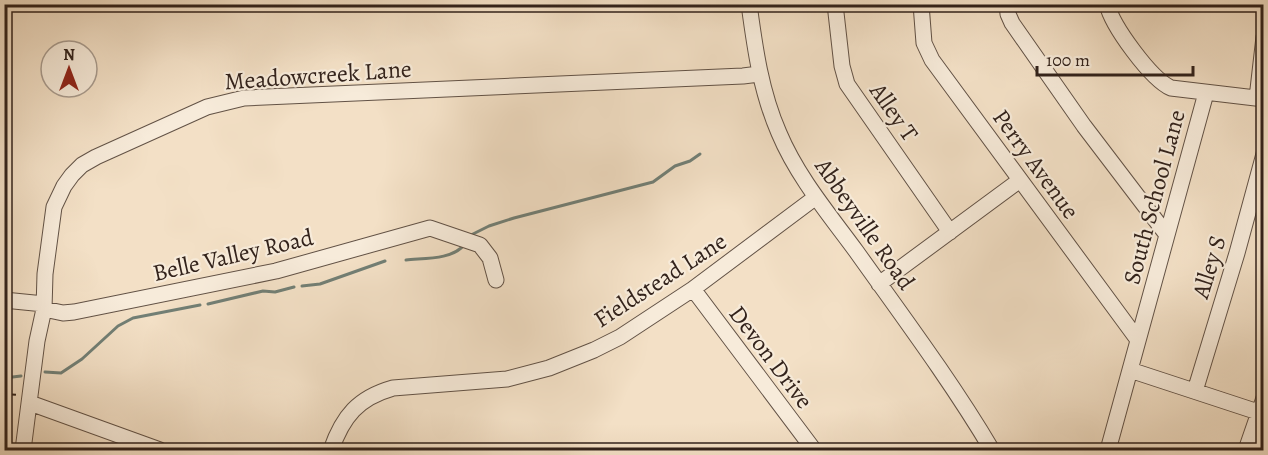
<svg xmlns="http://www.w3.org/2000/svg" width="1268" height="455" viewBox="0 0 1268 455" font-family="Alegreya,serif">
	<style>
		.lines { fill: none; stroke-linecap: round; stroke-linejoin: round }
		.stream { stroke: #727f75; stroke-width: 3 }
		.minor-casing { stroke: #625246; stroke-width: 17 }
		.path { stroke: #32221b; stroke-width: 2; stroke-dasharray: 4.5 3; stroke-linecap: butt }
		.minor { stroke: #f7ebda; stroke-width: 15 }
		.labels { text-anchor: middle; dominant-baseline: central; stroke-width: 4.5; stroke-linejoin: round; paint-order: stroke }
		.street-label { font-size: 24px; fill: #32221b; stroke: #f7ebda }
	</style>
	<rect width="100%" height="100%" fill="#f3e0c6"/>
	<filter id="stains"><feTurbulence type="fractalNoise" baseFrequency=".00333" numOctaves="4"/><feColorMatrix values="0 0 0 0 .2 0 0 0 0 .09 0 0 0 0 .02 0 0 0 .5 -.17"/></filter>
	<radialGradient id="worn" r=".72"><stop offset=".6" stop-color="#630" stop-opacity="0"/><stop offset="1" stop-color="#630" stop-opacity=".3"/></radialGradient>
	<g class="lines">
		<!-- stream -->
		<path class="stream" d="M 469,236 L 489,226 L 514,218 L 653,182 L 675,166 L 690,161 L 700,154
			M 406,260 C 423,258 452,260 464,245
			M 302,286 L 320,284 L 385,261
			M 208,304 L 263,291 L 275,292 L 294,287
			M 45,372 L 61,373 L 82,359 L 118,326 L 133,318 L 200,305
			M 4,378 L 21,376"/>
		<!-- minor casing -->
		<g class="minor-casing">
			<path id="minor" d="M 749,4 C 755,49 761,92 779,133 C 797,176 828,213 856,251 C 903,317 951,381 992,450
				M 835,4 L 842,66 L 847,84 L 950,232
				M 921,4 L 924,43 L 932,60 L 1138,340
				M 1007,4 L 1008,14 L 1012,23 L 1084,126 L 1167,235
				M 1107,4 C 1112,26 1151,79 1171,88 L 1264,99
				M 1258,4 L 1264,5
				M 1257,98 L 1264,37
				M 879,284 L 1020,180
				M 693,289 L 814,450
				M 4,300 L 44,304
				M 44,309 L 63,313 L 74,312 L 276,271 L 430,228 L 480,245 L 490,258 L 496,280
				M 1130,370 L 1264,414
				M 1195,391 L 1237,253 L 1264,154
				M 30,403 L 160,450
				M 23,450 L 37,341 L 44,309 L 45,274 L 54,207 L 64,186 L 72,175 L 82,165 L 96,157 L 207,107 L 244,98 L 743,76 L 759,74
				M 331,450 C 343,416 358,398 393,388 L 507,379 L 549,368 L 594,350 L 620,337 L 693,289 L 816,197
				M 1108,450 L 1206,93
				M 1246,450 L 1264,398"/>
		</g>
		<!-- path -->
		<path class="path" d="M 4,394 L 18,395"/>
		<!-- minor -->
		<use href="#minor" class="minor"/>
	</g>
	<g class="labels">
		<!-- street labels -->
		<g class="street-label">
			<text transform="translate(318 75) rotate(-4)">Meadowcreek Lane</text>
			<text transform="translate(894 112) rotate(55)">Alley T</text>
			<text transform="translate(1036 164) rotate(54)">Perry Avenue</text>
			<text transform="translate(1154 197) rotate(-75)">South School Lane</text>
			<text transform="translate(865 224) rotate(55)">Abbeyville Road</text>
			<text transform="translate(233 255) rotate(-13)">Belle Valley Road</text>
			<text transform="translate(1209 267) rotate(-73)">Alley S</text>
			<text transform="translate(660 280) rotate(-33)">Fieldstead Lane</text>
			<text transform="translate(771 357) rotate(53)">Devon Drive</text>
		</g>
	</g>
	<!-- margin -->
	<rect width="1268" height="455" fill="none" stroke="#f3e0c6" stroke-width="24"/>
	<rect x="6" y="6" width="1256" height="443" fill="none" stroke="#32221b" stroke-width="3"/>
	<rect x="12" y="12" width="1244" height="431" fill="none" stroke="#32221b" stroke-width="1.5"/>
	<!-- north arrow -->
	<g transform="translate(69 69)"><circle r="28" fill="#f7ebda" stroke="#a89b8e" stroke-width="1.5"/>
	<path d="M0-4.5L10 22L0 15L-10 22Z" fill="#8f2418"/>
	<text y="-9" font-size="16" font-weight="bold" text-anchor="middle" fill="#32221b">N</text>
	</g>
	<!-- scale -->
	<path d="M1037 66v9h156v-9" fill="none" stroke="#32221b" stroke-width="3"/>
	<text x="1046" y="66" font-size="18" fill="#32221b" stroke="#f7ebda" stroke-width="4.5" paint-order="stroke">100 m</text>
	<rect width="100%" height="100%" filter="url(#stains)"/>
	<rect width="100%" height="100%" fill="url(#worn)"/>
</svg>
